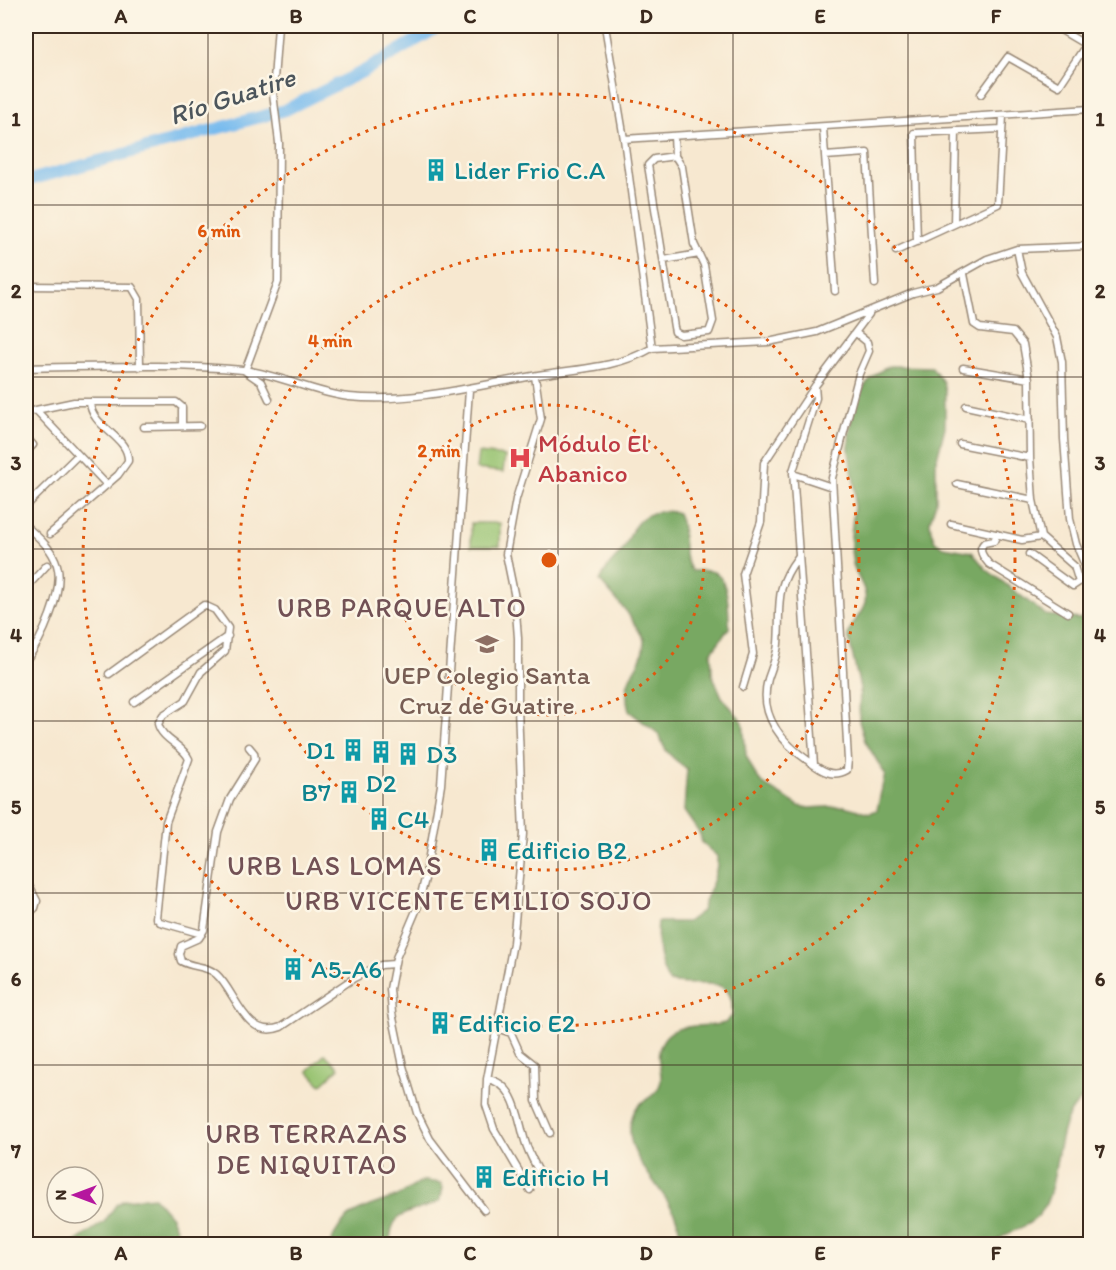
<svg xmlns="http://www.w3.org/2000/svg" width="1116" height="1270" viewBox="0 0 1116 1270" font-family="Itim,sans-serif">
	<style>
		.green { fill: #96c26f; stroke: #687646; stroke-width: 1.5 }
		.forest { fill: #78a862; stroke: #5a6940; stroke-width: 1.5 }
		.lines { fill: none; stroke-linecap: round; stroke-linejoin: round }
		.river { stroke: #78bbee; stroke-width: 12 }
		.minor-casing { stroke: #998977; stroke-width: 9 }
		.minor { stroke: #fff; stroke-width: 6 }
		.grid { fill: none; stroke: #3b2a1e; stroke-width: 1.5; stroke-opacity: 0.55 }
		.ring { fill: none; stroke: #df570d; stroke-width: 3; stroke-dasharray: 3 6 }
		.labels { text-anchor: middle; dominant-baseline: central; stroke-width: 5; stroke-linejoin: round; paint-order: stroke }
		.culture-label { font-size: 26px; fill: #0d838f; stroke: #fcf5e5; text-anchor: start }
		.health-label { font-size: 26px; fill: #be3a42; stroke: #fcf5e5; text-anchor: start }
		.education-label { font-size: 26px; fill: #785e54; stroke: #fcf5e5 }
		.water-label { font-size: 27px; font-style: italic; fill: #4d565c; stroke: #fcf5e5 }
		.neighbourhood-label { font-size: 27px; letter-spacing: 1.5px; fill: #725155; stroke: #fcf5e5 }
		.centre { fill: #df570d; stroke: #fcf5e5; stroke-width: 3 }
		.ring-label { font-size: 18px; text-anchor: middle; font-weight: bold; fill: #df570d; stroke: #fcf5e5; stroke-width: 5; stroke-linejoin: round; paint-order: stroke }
		.neatline { fill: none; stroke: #3b2a1e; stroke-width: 2 }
		.grid-label { font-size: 20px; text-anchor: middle; font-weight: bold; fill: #3b2a1e }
	</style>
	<rect width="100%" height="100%" fill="#fcf5e5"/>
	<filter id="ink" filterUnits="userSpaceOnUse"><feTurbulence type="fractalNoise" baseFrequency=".0167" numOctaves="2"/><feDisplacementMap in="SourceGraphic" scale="12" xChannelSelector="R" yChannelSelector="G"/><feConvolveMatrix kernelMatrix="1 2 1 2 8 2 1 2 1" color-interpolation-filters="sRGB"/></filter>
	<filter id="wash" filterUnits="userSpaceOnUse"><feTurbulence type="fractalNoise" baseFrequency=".008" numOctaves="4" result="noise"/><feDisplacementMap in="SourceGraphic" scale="24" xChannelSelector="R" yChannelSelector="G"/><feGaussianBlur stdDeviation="1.35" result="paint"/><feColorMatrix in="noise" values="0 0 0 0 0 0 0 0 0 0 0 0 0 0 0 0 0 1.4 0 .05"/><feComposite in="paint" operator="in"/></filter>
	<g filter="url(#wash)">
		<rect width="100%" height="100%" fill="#f7e8d0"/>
		<!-- green -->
		<path class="green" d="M 478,453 L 505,456 L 503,472 L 476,469 Z
			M 471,523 L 500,523 L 500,546 L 471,546 Z
			M 325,1054 L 339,1068 L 321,1085 L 308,1071 Z"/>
		<!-- forest -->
		<path class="forest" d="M 890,366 L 932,367 L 943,382 L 945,391 L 945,427 L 936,462 L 936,502 L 930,521 L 931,531 L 935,541 L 944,547 L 972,552 L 986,569 L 1046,615 L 1080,619 L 1090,613 L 1090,1094 C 1050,1114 1063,1179 1042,1211 C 1031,1228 1007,1230 993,1244 L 679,1244 C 688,1195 612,1163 634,1112 C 639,1100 654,1099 659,1087 C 665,1075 656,1063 659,1051 C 666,1018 702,1029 725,1023 L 732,1016 C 736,970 700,989 669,982 C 659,965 656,941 658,922 L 687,922 L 702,911 C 707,893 719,875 717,856 L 702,843 L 700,834 L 684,811 L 687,769 C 674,759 663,752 660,735 L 629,711 C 619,671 644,673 644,639 L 627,612 L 600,581 C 605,568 613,561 622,551 C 628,543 630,533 635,526 C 644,512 664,509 678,513 C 687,532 679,553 692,571 C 700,571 709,569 716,573 C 729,582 729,613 729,628 L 711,653 L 712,674 L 722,697 L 743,722 L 746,755 L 755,774 L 763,784 L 799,806 L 809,808 L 844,806 L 870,813 L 877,810 L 885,774 L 865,741 L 859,721 L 860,688 L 848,635 C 851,623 863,613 865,603 C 868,589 856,577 853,564 C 847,536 855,517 855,491 C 855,478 850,464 849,451 C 848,417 857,379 890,366 Z
			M 424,1181 L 441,1183 L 443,1187 L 440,1201 C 414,1215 390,1206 390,1244 L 330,1244 C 344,1210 363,1209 395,1197 C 405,1193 413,1185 424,1181 Z
			M 154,1197 L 171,1217 L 183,1244 L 72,1244 L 104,1222 L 116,1205 L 124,1200 Z"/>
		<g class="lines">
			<!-- river -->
			<path class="river" d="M 26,181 L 285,110 L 364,71 L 440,26"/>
		</g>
	</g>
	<g filter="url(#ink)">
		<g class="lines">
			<!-- minor casing -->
			<g class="minor-casing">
				<path id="minor" d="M 605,26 L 624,139 L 652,348
					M 1054,26 L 1086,45
					M 981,94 L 1008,57 L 1059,86 L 1090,39
					M 823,128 L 835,291
					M 674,136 L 675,156
					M 624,139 L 1090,109
					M 675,156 L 682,167 L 694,244 L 704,265 L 713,321 L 709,332 L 681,335 L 675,332 L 674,327 L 648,165 L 654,159 Z
					M 825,156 L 867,153 L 875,284
					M 954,224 L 956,131
					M 917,242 L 914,133 L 1002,129
					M 1017,249 L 1022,273 L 1057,337 L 1062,362 L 1064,439 L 1070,519 L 1076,544 L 1090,577
					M 896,251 L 998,204 L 1003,116
					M 664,260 L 699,254
					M 964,274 L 974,324 L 980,328 L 1013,332 L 1023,344 L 1029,379 L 1030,458 L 1033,500 L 1041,537 L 1074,566 L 1079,582 L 1073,586 L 1029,554
					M 26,286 L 132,287 L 139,299 L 140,367
					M 26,368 C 97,367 172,363 243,370 C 279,374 313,393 349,397 C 414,403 475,386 538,375 C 575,369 619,368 652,348 L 768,342 L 817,332 L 913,293 L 937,287 L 987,259 L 1017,249 L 1090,246
					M 963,368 L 1029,379
					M 469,390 L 441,785 L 425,879 L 418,906 L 396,958 L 390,989 L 392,1013 L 403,1066 L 417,1113 L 430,1139 L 484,1210
					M 269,399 L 261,382 L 245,371 L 278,282 L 279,143 L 273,93 L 278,26
					M 966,406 L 1030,420
					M 36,410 L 74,402 L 176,402 L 182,407 L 182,426
					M 26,413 L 36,410 L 107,485
					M 144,427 L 200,426
					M 26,437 L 33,445 L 26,452
					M 960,444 L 1030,458
					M 793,474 L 832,487
					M 957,484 L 1033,500
					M 26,506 L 78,455
					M 951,524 L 1022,540 L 1041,537
					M 26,526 C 38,537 52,548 57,565 C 65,589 41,642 26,660
					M 50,534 L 118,475 L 128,461 C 129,436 91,428 90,402
					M 997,534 L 994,541 L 984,543 C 977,550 984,558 989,564 L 1068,613
					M 798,557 C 773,590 781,606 778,644 C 777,656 772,667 768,679 C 758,715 782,743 810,762 C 822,771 833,778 847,770 L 848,760 L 832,478 L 859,374 L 869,351 L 867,342 L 856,333
					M 26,588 L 47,565
					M 109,674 L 204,605 L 215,610 L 228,628 L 225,651 L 201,672 L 185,701 L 163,715 L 158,724 C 162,740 183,745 189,759 L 166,822 L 156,918 L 160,922 L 202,934
					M 743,687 L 753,654 L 743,574 L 761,522 L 764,463 L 815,386 L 869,314
					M 134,702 L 228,636
					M 249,747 L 254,753 L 255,759 L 230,799 L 218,832 L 204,930 L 199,938 L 181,946 L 179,954 L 181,961 C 193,968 206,965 216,974 C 236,991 245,1041 281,1027 L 354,978 L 381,965 L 394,964
					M 814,765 L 793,471 L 816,398 L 815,386
					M 26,880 L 37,901 L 35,908 L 26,916
					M 497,1028 L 511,1033 L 520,1053 L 535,1065 L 536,1101 L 550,1133
					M 487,1079 C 516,1083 518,1119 525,1141 C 528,1152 534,1162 539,1172
					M 530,1190 L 494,1129 L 486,1105 L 487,1079 L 513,943 L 523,834 L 518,708 L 518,638 L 515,598 L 506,554 L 516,499 L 541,419 L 535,376"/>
			</g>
			<!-- minor -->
			<use href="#minor" class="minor"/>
		</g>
	</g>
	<!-- grid -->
	<path class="grid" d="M 208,26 L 208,1244M 383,26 L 383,1244M 558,26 L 558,1244M 733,26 L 733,1244M 908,26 L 908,1244M 26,205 L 1090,205M 26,377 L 1090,377M 26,549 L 1090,549M 26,721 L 1090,721M 26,893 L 1090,893M 26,1065 L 1090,1065"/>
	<!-- distance rings -->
	<g class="ring">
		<circle cx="549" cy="560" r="155"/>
		<circle cx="549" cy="560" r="310"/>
		<circle cx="549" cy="560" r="466"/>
	</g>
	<!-- icons -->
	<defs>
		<g id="building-bare" transform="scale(1.8)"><path d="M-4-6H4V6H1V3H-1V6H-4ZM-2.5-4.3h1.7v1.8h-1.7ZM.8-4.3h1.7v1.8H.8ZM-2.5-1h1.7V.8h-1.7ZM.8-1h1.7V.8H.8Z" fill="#0f9aa8" stroke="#fcf5e5" stroke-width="2.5" paint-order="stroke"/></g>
		<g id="hospital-bare" transform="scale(1.8)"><path d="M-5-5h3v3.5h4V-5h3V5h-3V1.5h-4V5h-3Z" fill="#e0444e" stroke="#fcf5e5" stroke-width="2.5" paint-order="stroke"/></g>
		<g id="school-bare" transform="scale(1.8)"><path d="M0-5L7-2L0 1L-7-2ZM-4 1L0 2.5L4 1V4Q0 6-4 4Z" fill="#8d6e63" stroke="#fcf5e5" stroke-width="2.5" paint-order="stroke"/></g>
	</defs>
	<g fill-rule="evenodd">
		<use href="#building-bare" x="436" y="170"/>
		<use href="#hospital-bare" x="520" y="458"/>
		<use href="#school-bare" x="487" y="644"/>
		<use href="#building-bare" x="353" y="750"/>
		<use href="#building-bare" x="381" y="752"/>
		<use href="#building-bare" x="408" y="754"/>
		<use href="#building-bare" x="349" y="792"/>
		<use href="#building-bare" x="379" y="819"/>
		<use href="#building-bare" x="489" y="850"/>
		<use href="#building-bare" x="293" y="969"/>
		<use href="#building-bare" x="440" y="1023"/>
		<use href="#building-bare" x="484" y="1177"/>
	</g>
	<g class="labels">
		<!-- culture labels -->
		<g class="culture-label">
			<text x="454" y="170">Lider Frio C.A</text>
			<text x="335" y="750" text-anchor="end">D1</text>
			<text x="426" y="754">D3</text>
			<text x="381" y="783" text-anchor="middle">D2</text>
			<text x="331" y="792" text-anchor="end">B7</text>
			<text x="397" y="819">C4</text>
			<text x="507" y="850">Edificio B2</text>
			<text x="311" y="969">A5-A6</text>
			<text x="458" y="1023">Edificio E2</text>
			<text x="502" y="1177">Edificio H</text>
		</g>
		<!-- health labels -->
		<g class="health-label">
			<text x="538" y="443">Módulo El<tspan x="538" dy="30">Abanico</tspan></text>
		</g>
		<!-- education labels -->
		<g class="education-label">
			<text x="487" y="675">UEP Colegio Santa<tspan x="487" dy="30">Cruz de Guatire</tspan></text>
		</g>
		<!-- water labels -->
		<g class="water-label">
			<text transform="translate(232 96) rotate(-18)">Río Guatire</text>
		</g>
		<!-- neighbourhood labels -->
		<g class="neighbourhood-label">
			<text x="402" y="607">URB PARQUE ALTO</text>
			<text x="335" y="865">URB LAS LOMAS</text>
			<text x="469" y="900">URB VICENTE EMILIO SOJO</text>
			<text x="307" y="1133">URB TERRAZAS<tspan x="307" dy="31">DE NIQUITAO</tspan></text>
		</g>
	</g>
	<circle cx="549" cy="560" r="9" class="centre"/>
	<g class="ring-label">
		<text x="219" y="237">6 min</text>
		<text x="330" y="347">4 min</text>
		<text x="439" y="457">2 min</text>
	</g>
	<!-- margin -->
	<rect width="1116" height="1270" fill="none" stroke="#fcf5e5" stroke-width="66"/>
	<!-- north arrow -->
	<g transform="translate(75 1195) rotate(270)"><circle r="28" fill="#fcf5e5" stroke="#afa495" stroke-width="1.5"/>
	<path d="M0-4.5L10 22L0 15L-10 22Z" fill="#b5179e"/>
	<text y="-9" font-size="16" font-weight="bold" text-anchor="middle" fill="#3b2a1e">N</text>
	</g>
	<rect x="33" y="33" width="1050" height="1204" class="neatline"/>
	<g class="grid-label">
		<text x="121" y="23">A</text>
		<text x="296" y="23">B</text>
		<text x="470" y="23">C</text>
		<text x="646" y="23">D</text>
		<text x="820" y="23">E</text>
		<text x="996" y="23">F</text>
		<text x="16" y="126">1</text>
		<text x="1100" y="126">1</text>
		<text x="16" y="298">2</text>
		<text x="1100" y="298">2</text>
		<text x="16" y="470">3</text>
		<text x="1100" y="470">3</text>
		<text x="16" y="642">4</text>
		<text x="1100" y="642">4</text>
		<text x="16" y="814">5</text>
		<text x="1100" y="814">5</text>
		<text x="16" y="986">6</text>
		<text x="1100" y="986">6</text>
		<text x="16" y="1158">7</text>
		<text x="1100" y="1158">7</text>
		<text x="121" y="1260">A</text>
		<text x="296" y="1260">B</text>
		<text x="470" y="1260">C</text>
		<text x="646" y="1260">D</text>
		<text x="820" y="1260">E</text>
		<text x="996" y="1260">F</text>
	</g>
</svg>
